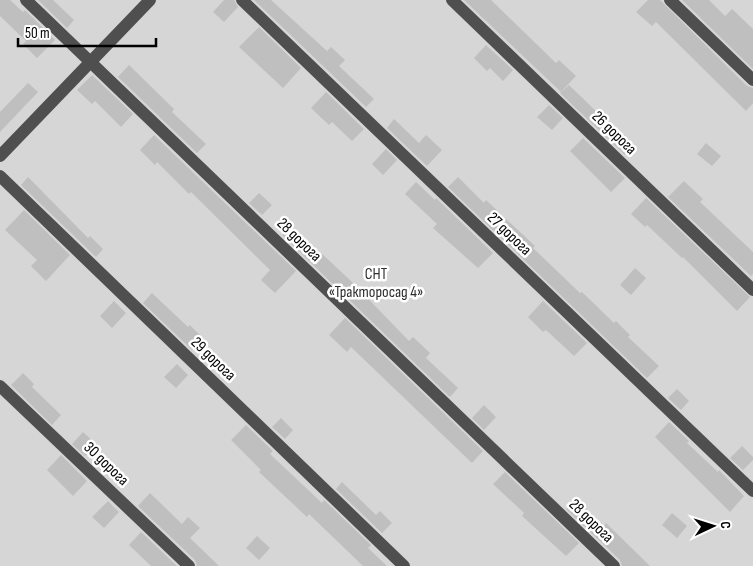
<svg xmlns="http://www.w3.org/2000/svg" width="753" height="566" viewBox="0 0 753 566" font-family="'Sofia Sans Condensed',sans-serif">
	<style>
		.green { fill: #d6d6d6 }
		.building { fill: #bfbfbf }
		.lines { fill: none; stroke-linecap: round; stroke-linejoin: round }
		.minor { stroke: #4f4f4f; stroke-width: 12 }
		.labels { text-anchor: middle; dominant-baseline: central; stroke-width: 5; stroke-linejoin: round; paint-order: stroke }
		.street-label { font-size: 16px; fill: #000; stroke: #fff }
		.park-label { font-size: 16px; fill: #2d2d2d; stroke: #fff }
	</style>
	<rect width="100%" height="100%" fill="#fff"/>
	<!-- green -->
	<path class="green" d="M 0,0 L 753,0 L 753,566 L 0,566 Z"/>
	<!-- building -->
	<path class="building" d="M 0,0 L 10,0 L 23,12 L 25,10 L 55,40 L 37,58 L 23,44 L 26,41 L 0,16 Z
		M 38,0 L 53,0 L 74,20 L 67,28 Z
		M 224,0 L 234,0 L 238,7 L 224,22 L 213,12 Z
		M 254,0 L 271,0 L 327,51 L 331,47 L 345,60 L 339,66 L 374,99 L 366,107 Z
		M 464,0 L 491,0 L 556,63 L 559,60 L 576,76 L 561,92 Z
		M 648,0 L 660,0 L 747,86 L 753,88 L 753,103 L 746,111 L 656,22 L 652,26 L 636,12 Z
		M 682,0 L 709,0 L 725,16 L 732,9 L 753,29 L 753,69 Z
		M 259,27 L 301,68 L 283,88 L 239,47 Z
		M 486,45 L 513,70 L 503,81 L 490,68 L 487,71 L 474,58 Z
		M 129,65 L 174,109 L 172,112 L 206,144 L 197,153 L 118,77 Z
		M 92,75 L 133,114 L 121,127 L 95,101 L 92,104 L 77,90 Z
		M 28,83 L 38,92 L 0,132 L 0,112 Z
		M 569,85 L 633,147 L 625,155 L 560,93 Z
		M 326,92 L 364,129 L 352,141 L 332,122 L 329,125 L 311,108 Z
		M 549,105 L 563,118 L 552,130 L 537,117 Z
		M 394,119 L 419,143 L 426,135 L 442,150 L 427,166 L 387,128 Z
		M 154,135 L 296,271 L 275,293 L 261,280 L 270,270 L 191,192 L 189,194 L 157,162 L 155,165 L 140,150 Z
		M 583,138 L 625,178 L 611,192 L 570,151 Z
		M 706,143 L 721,156 L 712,166 L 697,154 Z
		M 386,149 L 397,160 L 383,175 L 372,164 Z
		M 28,177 L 88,238 L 90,236 L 103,249 L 96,257 L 21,185 Z
		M 458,177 L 484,203 L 486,200 L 535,246 L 533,248 L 580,293 L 582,292 L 614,323 L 616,321 L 630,335 L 628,337 L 659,366 L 647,378 L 448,187 Z
		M 684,181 L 703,199 L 700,202 L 753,252 L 753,274 L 751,276 L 668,197 Z
		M 416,182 L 435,200 L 436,198 L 493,253 L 478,268 L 433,228 L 437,224 L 405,194 Z
		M 259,193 L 272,205 L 262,215 L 249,203 Z
		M 646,198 L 750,297 L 737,311 L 683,257 L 682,258 L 647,225 L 645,227 L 631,214 Z
		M 24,210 L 70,255 L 46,281 L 31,266 L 37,260 L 5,230 Z
		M 291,226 L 320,255 L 321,253 L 350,280 L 409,341 L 413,337 L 430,353 L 426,358 L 458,388 L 450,397 L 282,235 Z
		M 635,268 L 646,278 L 631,295 L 620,285 Z
		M 152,293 L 188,327 L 190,325 L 203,338 L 192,350 L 143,303 Z
		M 114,301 L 126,313 L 112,328 L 100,316 Z
		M 543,301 L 587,343 L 574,356 L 546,330 L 543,332 L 528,317 Z
		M 345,318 L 483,451 L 472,463 L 351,347 L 347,352 L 329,335 Z
		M 177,364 L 188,375 L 176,388 L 164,377 Z
		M 23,373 L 34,384 L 32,387 L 61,415 L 52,425 L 11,385 Z
		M 677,389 L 689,401 L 681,410 L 668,398 Z
		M 484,405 L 496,417 L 484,430 L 472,418 Z
		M 281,418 L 293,430 L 285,439 L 272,427 Z
		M 669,422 L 689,441 L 687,443 L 718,472 L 719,470 L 744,496 L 730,512 L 655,437 Z
		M 246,425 L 273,451 L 270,454 L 322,503 L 324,500 L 371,545 L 368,548 L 387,566 L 363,566 L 309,514 L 307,517 L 259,472 L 261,470 L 231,440 Z
		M 83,432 L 96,444 L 85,456 L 72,444 Z
		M 742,446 L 753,457 L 753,460 L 743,470 L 730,458 Z
		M 61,455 L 87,481 L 73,496 L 47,470 Z
		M 505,472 L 579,543 L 566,556 L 522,516 L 524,513 L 493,484 Z
		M 342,482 L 376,515 L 380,511 L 392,523 L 382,533 L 336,489 Z
		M 150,493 L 182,524 L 188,517 L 200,528 L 190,538 L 219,566 L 197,566 L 195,560 L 138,506 Z
		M 576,499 L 604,526 L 606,523 L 650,566 L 622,566 L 620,560 L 566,509 Z
		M 108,501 L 119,512 L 104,528 L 92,517 Z
		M 672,513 L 687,526 L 677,538 L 662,525 Z
		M 141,532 L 177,566 L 151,566 L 129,545 Z
		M 257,536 L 270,548 L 259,560 L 246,548 Z"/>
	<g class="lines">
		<!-- minor -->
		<path class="minor" d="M 26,0 L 614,566
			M 242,0 L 753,491
			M 452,0 L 753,290
			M 670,0 L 753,80
			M 0,156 L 150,0
			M 0,176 L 404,566
			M 0,386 L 189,566"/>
	</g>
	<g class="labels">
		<!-- street labels -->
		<g class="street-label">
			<text transform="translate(614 133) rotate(44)">26 дорога</text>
			<text transform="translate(509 234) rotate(44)">27 дорога</text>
			<text transform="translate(299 240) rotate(44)">28 дорога</text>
			<text transform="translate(213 359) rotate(44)">29 дорога</text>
			<text transform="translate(106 464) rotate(44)">30 дорога</text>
			<text transform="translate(591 521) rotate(44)">28 дорога</text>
		</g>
		<!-- park labels -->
		<g class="park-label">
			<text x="376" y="274">СНТ<tspan x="376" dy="18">«Тракторосад 4»</tspan></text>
		</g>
	</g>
	<!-- north arrow -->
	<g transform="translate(713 526) rotate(86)" stroke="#ffffff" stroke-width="4" paint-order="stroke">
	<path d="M0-4L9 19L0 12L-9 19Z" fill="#000000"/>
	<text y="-8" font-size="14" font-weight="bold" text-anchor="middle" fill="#000000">С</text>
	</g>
	<!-- scale -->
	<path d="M18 38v8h138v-8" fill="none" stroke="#000000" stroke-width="2.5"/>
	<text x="25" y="38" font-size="15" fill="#000000" stroke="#ffffff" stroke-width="4" paint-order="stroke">50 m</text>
</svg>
